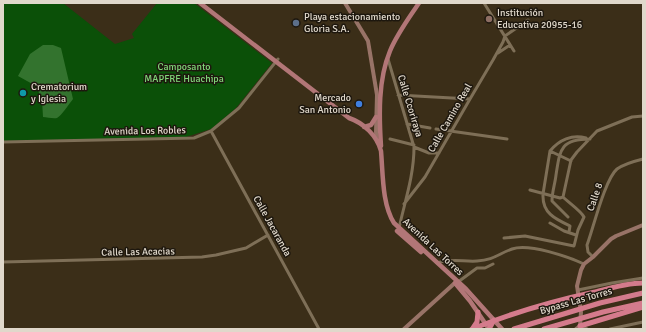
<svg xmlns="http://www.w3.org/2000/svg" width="646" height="332" viewBox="0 0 646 332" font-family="Signika,sans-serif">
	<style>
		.green { fill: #0b5008 }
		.forest { fill: #33732e }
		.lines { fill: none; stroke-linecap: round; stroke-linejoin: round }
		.street { stroke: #7e6f57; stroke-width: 3 }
		.secondary { stroke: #987367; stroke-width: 4 }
		.primary { stroke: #b27677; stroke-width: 4.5 }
		.highway { stroke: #d47b8c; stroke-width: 5 }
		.education-dot { fill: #8d6e63; stroke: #1d170e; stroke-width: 1.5 }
		.service-dot { fill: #5c6f8a; stroke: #1d170e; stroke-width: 1.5 }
		.culture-dot { fill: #0f9aa8; stroke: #1d170e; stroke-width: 1.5 }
		.shop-dot { fill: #3f7fe0; stroke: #1d170e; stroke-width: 1.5 }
		.labels { text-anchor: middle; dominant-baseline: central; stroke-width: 3; stroke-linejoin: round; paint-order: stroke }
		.poi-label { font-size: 10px; fill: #e0d8cb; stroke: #1d170e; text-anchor: start }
		.park-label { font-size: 10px; fill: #81d679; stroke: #1d170e }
		.street-label { font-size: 10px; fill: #e0d8cb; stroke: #1d170e }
	</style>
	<rect width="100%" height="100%" fill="#3b2e18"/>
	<!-- green -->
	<path class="green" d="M 3,3 L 63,3 L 115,44 L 134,38 L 132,34 L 157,3 L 194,3 L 272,63 L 236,108 L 211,129 L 186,137 L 3,141 Z"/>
	<!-- forest -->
	<path class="forest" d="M 43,45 L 53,45 L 61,48 L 73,99 C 69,104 61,116 57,118 C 53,119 47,117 43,117 L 42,100 L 36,86 L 18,76 L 30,54 Z"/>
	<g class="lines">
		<!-- street -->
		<path class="street" d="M 484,3 L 514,51
			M 498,53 L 510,45
			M 388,59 L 414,147 C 414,175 405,201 399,228
			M 398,95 L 470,99
			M 407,124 L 430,128
			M 436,129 L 507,139
			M 211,131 L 319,329
			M 390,139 L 414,145
			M 3,142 L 194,138 L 211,131 L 239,108 L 278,59
			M 414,147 L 429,153 L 439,153
			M 550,151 L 543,194 C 542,213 555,219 570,226 L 569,232
			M 571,161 L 550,151 C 559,140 572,134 586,138
			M 530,190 L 560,198 L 563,197
			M 404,204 L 425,177 L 470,99 L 493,60 L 503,42 L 505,36 L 528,20
			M 568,217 L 552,201 C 552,192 555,184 556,175 C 560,150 560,139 590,139
			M 550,223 L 564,231 L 576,235
			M 504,238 L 525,236 L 574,246 L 578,230 L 584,217 C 581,211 569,203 563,197 L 571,160 L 577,152 L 597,131 L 632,117 L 643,116
			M 593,257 L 588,252 L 587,245 C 593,229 605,179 617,169 C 624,164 635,161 643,159
			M 3,262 L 202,257 L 216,255 L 246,248 L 268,235
			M 437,263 C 451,258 464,262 477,261 C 494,260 498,254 512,249 C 529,243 569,257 584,264
			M 458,282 L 477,268 L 485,268 L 493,264
			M 578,290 L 612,283 L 643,278
			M 580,326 L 587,329
			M 610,329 L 643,322"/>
		<!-- secondary -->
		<path class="secondary" d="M 345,3 L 368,41 L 377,95 L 376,132 L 377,141
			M 404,329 L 457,281
			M 576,329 L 580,326 L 581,312 L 577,286 L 581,270 L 584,264 L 593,257 L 611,239 L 616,236 L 643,225"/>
		<!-- primary -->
		<path class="primary" d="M 200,3 L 349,118 C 364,123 377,136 381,151 C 383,174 382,204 394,223 L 466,289 L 502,329
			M 364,127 L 371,125 L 376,117
			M 381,146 C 379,115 378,80 390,51 C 397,34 409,18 419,3
			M 397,231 L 421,252
			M 455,283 L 470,301 L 489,329"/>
		<!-- highway -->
		<path class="highway" d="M 580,326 L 643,307
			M 473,328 L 477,322 L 478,312
			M 472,329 C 512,313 553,301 595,292 C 610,288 627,283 643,283
			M 489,329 L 494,320
			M 514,329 L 600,303 L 643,293
			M 544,329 L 603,312 L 643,303"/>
	</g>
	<!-- markers -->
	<circle class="education-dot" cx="489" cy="19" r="4"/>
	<circle class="service-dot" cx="296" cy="23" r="4"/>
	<circle class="culture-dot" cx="23" cy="93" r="4"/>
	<circle class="shop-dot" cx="359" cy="104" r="4"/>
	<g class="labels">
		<!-- poi labels -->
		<g class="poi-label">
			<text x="497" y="13">Institución<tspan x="497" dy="12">Educativa 20955-16</tspan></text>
			<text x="304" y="17">Playa estacionamiento<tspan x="304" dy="12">Gloria S.A.</tspan></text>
			<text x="31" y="87">Crematorium<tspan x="31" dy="12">y Iglesia</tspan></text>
			<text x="351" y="98" text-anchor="end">Mercado<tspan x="351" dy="12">San Antonio</tspan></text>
		</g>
		<!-- park labels -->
		<g class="park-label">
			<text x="184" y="67">Camposanto<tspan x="184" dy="12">MAPFRE Huachipa</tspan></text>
		</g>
		<!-- street labels -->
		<g class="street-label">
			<text transform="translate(410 106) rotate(73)">Calle Ccoriraya</text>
			<text transform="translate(450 118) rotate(-60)">Calle Camino Real</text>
			<text transform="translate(145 131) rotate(-1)">Avenida Los Robles</text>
			<text transform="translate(595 197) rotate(-71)">Calle 8</text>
			<text transform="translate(272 226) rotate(61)">Calle Jacaranda</text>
			<text transform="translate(433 247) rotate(43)">Avenida Las Torres</text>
			<text transform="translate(138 252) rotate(-1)">Calle Las Acacias</text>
			<text transform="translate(576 301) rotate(-16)">Bypass Las Torres</text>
		</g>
	</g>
	<!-- border -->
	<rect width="646" height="332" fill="none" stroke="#e0d8cb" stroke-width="8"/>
</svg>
